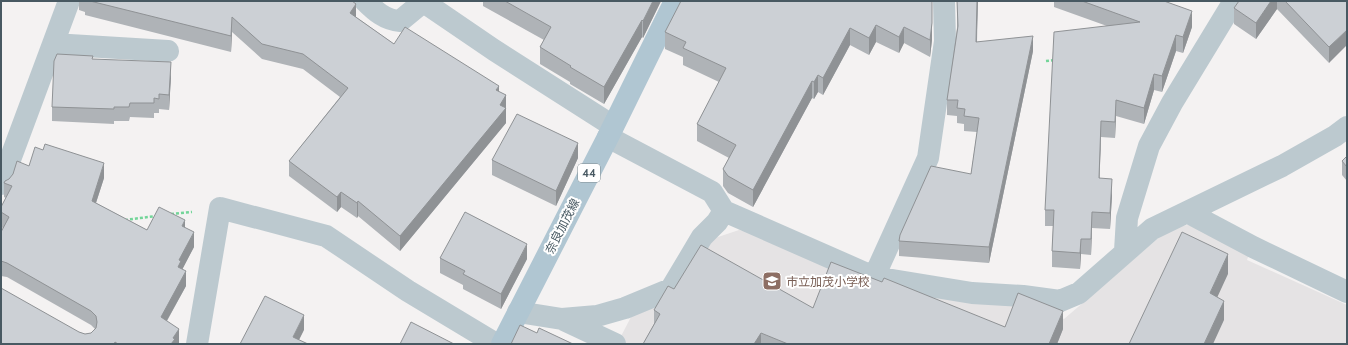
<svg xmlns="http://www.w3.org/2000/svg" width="1348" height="345" viewBox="0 0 1348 345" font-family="Cabin,'Noto Sans JP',sans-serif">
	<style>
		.education { fill: #e5e3e4 }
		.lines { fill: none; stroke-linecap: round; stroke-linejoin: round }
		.path { stroke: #73d599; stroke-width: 2.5; stroke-dasharray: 3 2; stroke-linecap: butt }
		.minor { stroke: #bcc9cf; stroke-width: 22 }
		.major { stroke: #b0c6d2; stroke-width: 22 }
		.wall { fill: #afb3b7 }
		.shaded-wall { fill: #8f9295 }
		.building { fill: #ccd0d5; stroke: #8f9295 }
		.labels { text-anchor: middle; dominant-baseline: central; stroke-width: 4; stroke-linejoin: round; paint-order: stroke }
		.shield { fill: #fff; stroke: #7f8b91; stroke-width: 1 }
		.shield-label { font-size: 11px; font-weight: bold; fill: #485962 }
		.street-label { font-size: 12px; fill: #485962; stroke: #fff }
		.education-label { font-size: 12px; fill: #785e54; stroke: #fff; text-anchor: start }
	</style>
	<rect width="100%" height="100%" fill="#f4f2f2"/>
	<!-- education -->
	<path class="education" d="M 1188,225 L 1196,227 L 1249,254 L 1247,260 L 1347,305 L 1347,344 L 617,344 L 632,315 L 715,238 L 739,230 L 753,232 L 1041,309 L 1064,319 L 1162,235 L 1180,226 Z"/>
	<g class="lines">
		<!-- path -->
		<path class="path" d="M 1046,61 L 1055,60
			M 171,214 L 192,212
			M 125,220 L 156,216"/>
		<!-- minor -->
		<path class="minor" d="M 365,1 C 375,11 385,20 400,21 L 423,2
			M 422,1 L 494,50 L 613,126
			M 53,44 L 168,51
			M 608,137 L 712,192 L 724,211 L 874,277 L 972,293 L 1023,296 L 1060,301 L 1079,293 L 1152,229 L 1282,166 L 1335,136 L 1347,127
			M 1,184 L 69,1
			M 1187,212 L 1253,247 L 1347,292
			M 1125,251 L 1127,218 L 1149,146 L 1172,103 L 1234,1
			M 874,277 L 928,158 L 945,41 L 944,1
			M 518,312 L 562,319 L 597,316 L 625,308 L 671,289 L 702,237 L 717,222 L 724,211
			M 564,320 L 615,344
			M 197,344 L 220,208 L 326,236 L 408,291 L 496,344"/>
		<!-- major -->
		<path class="major" d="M 502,344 L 608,137 L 675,1"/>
	</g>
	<!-- wall -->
	<path class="wall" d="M 79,1 L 352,1 L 356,17 L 394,44 L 499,92 L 506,95 L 506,123 L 400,251 L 358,216 L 357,218 L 341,207 L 337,212 L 289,176 L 289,161 L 340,97 L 303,69 L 262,59 L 232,32 L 231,52 L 85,15 L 85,12 L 79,10 Z
		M 483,1 L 661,1 L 643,38 L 642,37 L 604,104 L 570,84 L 570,82 L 540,64 L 540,47 L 544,40 L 483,6 Z
		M 932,1 L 932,40 L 930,57 L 904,43 L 899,53 L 876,42 L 869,55 L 850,45 L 823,95 L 818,92 L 814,99 L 812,98 L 753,207 L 728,193 L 723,186 L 723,169 L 729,158 L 697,141 L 697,124 L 719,82 L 683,65 L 683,57 L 665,49 L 665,32 Z
		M 957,1 L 978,1 L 977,42 L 1033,51 L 989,263 L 899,256 L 899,241 L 971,174 L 977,132 L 964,131 L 964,124 L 957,123 L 957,116 L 947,115 L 947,100 L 957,28 Z
		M 1054,1 L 1164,1 L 1192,27 L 1183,53 L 1176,51 L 1162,92 L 1154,90 L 1144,124 L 1116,116 L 1115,138 L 1101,137 L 1099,178 L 1112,195 L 1110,229 L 1092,228 L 1091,255 L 1081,254 L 1080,269 L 1052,267 L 1052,251 L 1053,226 L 1045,226 L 1045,210 L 1107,26 L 1054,7 Z
		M 1239,1 L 1347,1 L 1329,63 L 1277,9 L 1256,39 L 1234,24 L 1234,8 Z
		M 93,59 L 171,76 L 169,110 L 159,109 L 159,113 L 154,113 L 154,118 L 130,117 L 129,121 L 114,121 L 114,124 L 52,121 L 52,107 Z
		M 578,158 L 556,206 L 492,175 L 492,160 Z
		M 1342,161 L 1347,167 L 1347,181 L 1342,175 Z
		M 29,166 L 104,178 L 96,203 L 147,230 L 185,227 L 194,247 L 182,269 L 186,286 L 167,321 L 178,344 L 1,344 L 79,332 L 85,334 L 91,333 L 95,329 L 91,325 L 7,277 L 1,276 L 1,232 L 3,228 L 1,227 L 1,207 L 6,198 L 4,197 L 4,183 Z
		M 440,258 L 527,259 L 501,309 L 463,289 L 463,285 L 440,273 Z
		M 882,282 L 1005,327 L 1063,329 L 1057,344 L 643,344 L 654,324 L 654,310 L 674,289 L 813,308 Z"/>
	<!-- shaded-wall -->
	<path class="shaded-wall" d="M 653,1 L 661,1 L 643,38 L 643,21 Z
		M 977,1 L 978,1 L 976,58 L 976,42 Z
		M 1271,1 L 1277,1 L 1277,9 L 1256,39 L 1256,23 Z
		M 356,4 L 356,20 L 350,13 Z
		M 1192,11 L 1192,27 L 1183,53 L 1183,37 Z
		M 232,17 L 232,32 L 231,52 L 231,36 Z
		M 642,20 L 642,37 L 604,104 L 604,87 Z
		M 932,23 L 932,40 L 930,57 L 930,40 Z
		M 876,25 L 876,42 L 869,55 L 869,38 Z
		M 904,27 L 904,43 L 899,53 L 899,37 Z
		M 850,28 L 850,45 L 823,95 L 823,78 Z
		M 1347,30 L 1347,45 L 1329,63 L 1329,47 Z
		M 1176,35 L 1176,51 L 1162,92 L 1162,76 Z
		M 1033,36 L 1033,51 L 989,263 L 989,247 Z
		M 171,62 L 171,76 L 169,110 L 169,95 Z
		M 1154,74 L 1154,90 L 1144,124 L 1144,108 Z
		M 818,75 L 818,92 L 814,99 L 814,82 Z
		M 812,81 L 812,98 L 753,207 L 753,190 Z
		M 499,86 L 499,101 L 496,90 Z
		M 506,95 L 506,123 L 400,251 L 400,236 L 500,105 Z
		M 1116,100 L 1116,116 L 1115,138 L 1115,122 Z
		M 1101,121 L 1101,137 L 1099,194 L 1099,178 Z
		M 578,143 L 578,158 L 556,206 L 556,191 Z
		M 104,163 L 104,178 L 92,215 L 92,201 Z
		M 1112,179 L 1112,195 L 1110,229 L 1110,213 Z
		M 341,192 L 341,207 L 337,212 L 337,197 Z
		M 358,201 L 358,216 L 357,218 L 357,203 Z
		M 1092,212 L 1092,228 L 1091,255 L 1091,239 Z
		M 185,220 L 185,235 L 182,226 Z
		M 194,232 L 194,247 L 181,272 L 178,267 L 179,260 Z
		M 1081,239 L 1081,254 L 1080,269 L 1080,253 Z
		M 527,244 L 527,259 L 501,309 L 501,294 Z
		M 1228,254 L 1228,274 L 1210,313 L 1210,293 Z
		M 186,271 L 186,286 L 161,331 L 161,317 Z
		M 1224,301 L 1224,320 L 1213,344 L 1204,344 Z
		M 1063,311 L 1063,329 L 1057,344 L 1049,344 Z
		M 304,315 L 304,330 L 297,344 L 293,337 Z
		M 179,329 L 179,344 L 171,344 L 173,338 Z
		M 761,333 L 761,344 L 754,344 Z"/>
	<!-- building -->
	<path class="building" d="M 90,1 L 352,1 L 356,4 L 350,13 L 394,44 L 405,27 L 499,86 L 496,90 L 506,95 L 500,105 L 506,108 L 400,236 L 358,201 L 357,203 L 341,192 L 337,197 L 289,161 L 348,88 L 303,54 L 262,44 L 232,17 L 231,36 Z
		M 505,1 L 653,1 L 643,21 L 642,20 L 604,87 L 570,67 L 571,66 L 540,47 L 551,27 Z
		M 681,1 L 932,1 L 932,23 L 930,40 L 904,27 L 899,37 L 876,25 L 869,38 L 850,28 L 823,78 L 818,75 L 814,82 L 812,81 L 753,190 L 728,176 L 723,169 L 736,145 L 697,124 L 726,68 L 683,48 L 686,42 L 665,32 Z
		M 957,1 L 977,1 L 976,42 L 1033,36 L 989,247 L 899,241 L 900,235 L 931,166 L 971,174 L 979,118 L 964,116 L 965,109 L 957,108 L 958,100 L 947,100 L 958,26 Z
		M 1082,1 L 1164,1 L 1192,11 L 1183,37 L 1176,35 L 1162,76 L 1154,74 L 1144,108 L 1116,100 L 1115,122 L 1101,121 L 1099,178 L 1112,179 L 1110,213 L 1092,212 L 1091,239 L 1081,239 L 1080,253 L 1052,251 L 1054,210 L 1045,210 L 1054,32 L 1140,22 Z
		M 1239,1 L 1271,1 L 1256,23 L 1234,8 Z
		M 1285,1 L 1347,1 L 1347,30 L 1329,47 Z
		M 57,54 L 93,56 L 92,59 L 171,62 L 169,95 L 159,94 L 159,99 L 154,98 L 154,103 L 130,103 L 129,107 L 114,107 L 114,109 L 52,107 L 54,61 Z
		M 517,114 L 578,143 L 556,191 L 492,160 Z
		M 45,144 L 104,163 L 92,201 L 147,230 L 159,207 L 185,220 L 182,226 L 194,232 L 179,260 L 181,261 L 178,267 L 186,271 L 161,317 L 179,329 L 173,338 L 175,339 L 171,344 L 118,344 L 115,342 L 114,344 L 1,344 L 1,288 L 79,332 L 85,334 L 91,333 L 96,328 L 97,322 L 96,316 L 91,311 L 7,263 L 1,261 L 1,232 L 9,217 L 1,212 L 1,207 L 12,186 L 4,183 L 5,181 L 9,179 L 13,174 L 17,161 L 29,166 L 35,147 L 43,150 Z
		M 1347,156 L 1347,167 L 1342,161 Z
		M 465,212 L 527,244 L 501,294 L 463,274 L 465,271 L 440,258 Z
		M 1182,232 L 1228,254 L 1210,293 L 1224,301 L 1204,344 L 1129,344 Z
		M 701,245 L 813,308 L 831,262 L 882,282 L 884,278 L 1005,327 L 1018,293 L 1063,311 L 1049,344 L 788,344 L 761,333 L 754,344 L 643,344 L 660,314 L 654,310 L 668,286 L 674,289 Z
		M 265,296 L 304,315 L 293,337 L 308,344 L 240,344 Z
		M 411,322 L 454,344 L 400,344 Z
		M 520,325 L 537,333 L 539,328 L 573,344 L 511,344 Z"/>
	<!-- icons -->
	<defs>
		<g id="school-square" transform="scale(1)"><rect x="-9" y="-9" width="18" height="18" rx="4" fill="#8d6e63" stroke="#fff"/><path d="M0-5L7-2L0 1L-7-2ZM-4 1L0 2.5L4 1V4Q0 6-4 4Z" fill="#fff"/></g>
	</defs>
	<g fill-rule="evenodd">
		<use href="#school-square" x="772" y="281"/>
	</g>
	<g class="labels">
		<!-- shield labels -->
		<rect class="shield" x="578" y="164" width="22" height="18" rx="3"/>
		<g class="shield-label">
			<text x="589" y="173">44</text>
		</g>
		<!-- street labels -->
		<g class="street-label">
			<text transform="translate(562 226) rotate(-63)">奈良加茂線</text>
		</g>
		<!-- education labels -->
		<g class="education-label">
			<text x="786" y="281">市立加茂小学校</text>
		</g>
	</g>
	<!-- border -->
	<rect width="1348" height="345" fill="none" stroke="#485962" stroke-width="4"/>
</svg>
